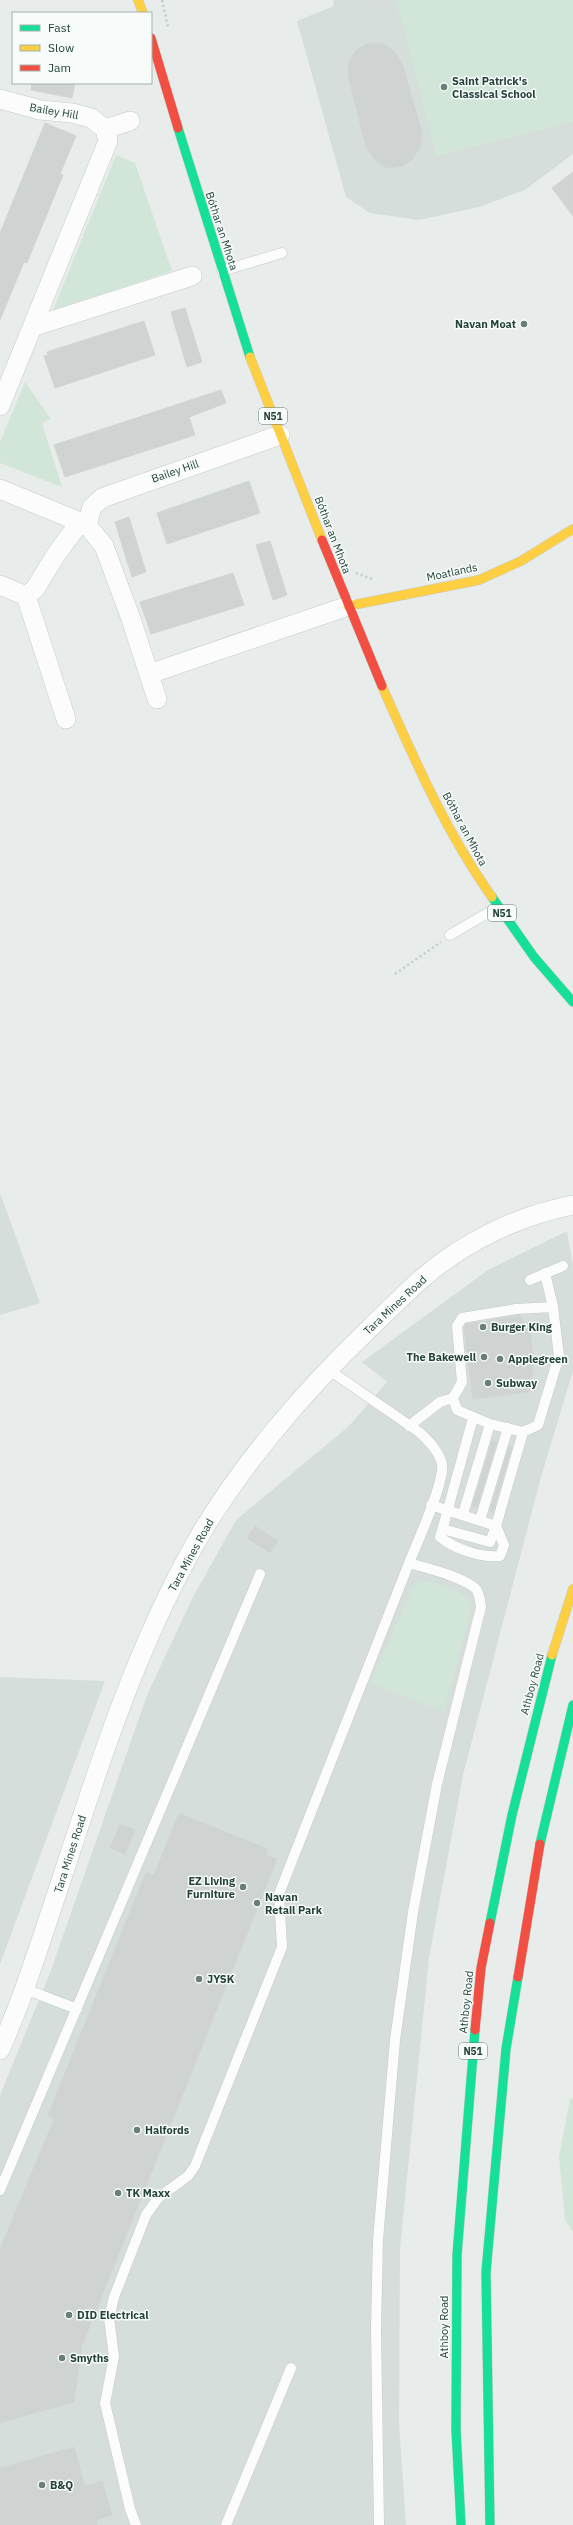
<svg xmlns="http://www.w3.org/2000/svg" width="573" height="2525" viewBox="0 0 573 2525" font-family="'IBM Plex Sans',sans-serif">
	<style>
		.built { fill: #d6dedb }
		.green { fill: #d1e6d8 }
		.building { fill: #cfd4d2; stroke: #d1d6d4 }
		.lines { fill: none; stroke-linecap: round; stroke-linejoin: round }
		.lane-casing { stroke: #c5cac8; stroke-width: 11 }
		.street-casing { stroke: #c5cac8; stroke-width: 20 }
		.fast-casing { stroke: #c3cbc8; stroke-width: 10 }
		.slow-casing { stroke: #c3cbc8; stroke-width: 10 }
		.jam-casing { stroke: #c3cbc8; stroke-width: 10 }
		.path { stroke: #c3ccca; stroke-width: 2.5; stroke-dasharray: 2 3; stroke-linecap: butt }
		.lane { stroke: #fcfcfc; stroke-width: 10 }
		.street { stroke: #fcfcfc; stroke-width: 19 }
		.fast { stroke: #16e098; stroke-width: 9 }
		.slow { stroke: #ffcf43; stroke-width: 9 }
		.jam { stroke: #f24e42; stroke-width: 9 }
		.poi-dot { fill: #697e78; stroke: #f7fbf9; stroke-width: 1.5 }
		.labels { text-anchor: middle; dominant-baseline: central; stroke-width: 3; stroke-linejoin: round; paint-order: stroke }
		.shield { fill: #f7fbf9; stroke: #637a73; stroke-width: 1 }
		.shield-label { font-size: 10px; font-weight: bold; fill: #24423a }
		.poi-label { font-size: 11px; font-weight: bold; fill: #24423a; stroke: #f7fbf9; text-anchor: start }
		.street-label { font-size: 11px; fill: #24423a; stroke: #f7fbf9 }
	</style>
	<rect width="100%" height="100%" fill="#e8edeb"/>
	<!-- built -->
	<path class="built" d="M 333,0 L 573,0 L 573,154 L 525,190 L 479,207 L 419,220 L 370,213 L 346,197 L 297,21 L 334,6 Z
		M 0,1193 L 40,1303 L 0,1315 Z
		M 567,1231 L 573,1266 L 573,1371 L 541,1477 L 463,1775 L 429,1958 L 400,2249 L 399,2424 L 406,2525 L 0,2525 L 0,2095 L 50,1973 L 147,1695 L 193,1597 L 236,1520 L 348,1427 L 387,1382 L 362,1362 L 488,1270 Z
		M 0,1677 L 105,1681 L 0,1964 Z"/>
	<!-- green -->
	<path class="green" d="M 396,0 L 573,0 L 573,121 L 437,156 Z
		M 116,155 L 135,163 L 172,271 L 53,310 Z
		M 25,382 L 51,419 L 42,423 L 62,487 L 0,463 L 0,442 Z
		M 428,1581 C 444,1587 465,1589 471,1607 L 444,1712 L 370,1683 L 412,1589 L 416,1584 Z
		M 573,2098 L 573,2232 L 565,2220 L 559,2157 L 570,2099 Z"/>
	<!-- building -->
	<path class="building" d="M 368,43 L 382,43 L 394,51 L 403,66 L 422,133 L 420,147 L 413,159 L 403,166 L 387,168 L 375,160 L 366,147 L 349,79 L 348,64 L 355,51 Z
		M 32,83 L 75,83 L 72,98 L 31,90 Z
		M 45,123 L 76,136 L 60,174 L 63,175 L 31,253 L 27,263 L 24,262 L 0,320 L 0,233 Z
		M 573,172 L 573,216 L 552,188 Z
		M 185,308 L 202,362 L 187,367 L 171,312 Z
		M 144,321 L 155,355 L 55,388 L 44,356 L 48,355 L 47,352 Z
		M 221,390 L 226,403 L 189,417 L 195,435 L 65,477 L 54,445 Z
		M 249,481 L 260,513 L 167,544 L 157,513 Z
		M 129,517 L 146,572 L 132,577 L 115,522 Z
		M 270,541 L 287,595 L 273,600 L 256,545 Z
		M 233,573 L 244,605 L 151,634 L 140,602 Z
		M 520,1315 L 530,1333 L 534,1362 L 529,1392 L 473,1399 L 464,1328 L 466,1324 Z
		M 492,1441 L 497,1442 L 477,1507 L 472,1506 Z
		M 509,1446 L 512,1447 L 493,1512 L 490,1511 Z
		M 255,1526 L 278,1541 L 270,1553 L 247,1538 Z
		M 179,1813 L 268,1849 L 266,1855 L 277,1859 L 82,2346 L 74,2402 L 0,2423 L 0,2249 L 54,2119 L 48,2115 L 146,1872 L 154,1875 Z
		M 120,1824 L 135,1830 L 125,1854 L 110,1848 Z
		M 74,2447 L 85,2486 L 102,2481 L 112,2515 L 96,2520 L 97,2525 L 0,2525 L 0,2468 Z"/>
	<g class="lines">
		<!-- lane casing -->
		<g class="lane-casing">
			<path id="lane" d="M 222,271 L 282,253
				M 450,935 L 498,907
				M 530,1280 L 563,1266
				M 329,1370 L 419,1432 C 428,1440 439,1451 442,1464 C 445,1482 417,1543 409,1563 C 426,1568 464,1577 476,1589 C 480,1595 480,1601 481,1607 L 437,1784 L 413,1912 L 395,2040 L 378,2240 L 376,2330 L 379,2525
				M 453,1398 L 462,1382 L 457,1326 L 462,1318 L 516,1309 L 553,1307
				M 473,1418 L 443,1527 L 446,1530 L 490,1542 L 496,1526
				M 409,1426 L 440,1402 L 453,1398 L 457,1410 L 490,1424 L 523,1432 L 538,1425 L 559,1356 L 553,1307 L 545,1273
				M 431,1505 L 496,1526 L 523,1432
				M 463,1514 L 490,1424
				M 480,1520 L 508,1428
				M 443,1527 L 440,1537 C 455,1549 481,1558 500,1556 L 504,1545 L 496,1526
				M 25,1989 L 77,2009
				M 0,2190 L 260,1574
				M 136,2525 L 130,2509 L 105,2403 L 114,2357 L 109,2318 L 114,2297 L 146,2215 L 158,2198 L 188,2176 L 195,2166 L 282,1947 L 279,1894 L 409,1563
				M 226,2525 L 291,2368"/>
		</g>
		<!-- street casing -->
		<g class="street-casing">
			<path id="street" d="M 0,99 L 40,110 L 72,113 L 91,118 L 105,129 L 108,141 L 0,406
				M 105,129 L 130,121
				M 32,327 L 192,276
				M 0,489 L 87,525 L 92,507 L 102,498 L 280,435
				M 87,525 L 104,546 L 131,619 L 157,699
				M 0,585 L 26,596 L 35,589 L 55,556 L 80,522
				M 26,596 L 66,719
				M 149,674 L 348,606
				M 0,2050 C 24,1996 41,1940 60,1884 C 97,1771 133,1656 191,1551 C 235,1471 304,1391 371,1327 C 389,1310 406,1292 425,1276 C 466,1241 520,1215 573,1205"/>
		</g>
		<!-- fast casing -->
		<g class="fast-casing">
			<path id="fast" d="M 178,128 L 250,357
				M 492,897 L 534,957 L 573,1002
				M 540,1844 L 573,1705
				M 490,1923 L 512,1815 L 552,1655
				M 461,2525 L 456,2430 L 457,2255 L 475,2030
				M 490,2525 L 486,2272 L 506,2049 L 518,1977"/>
		</g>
		<!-- slow casing -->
		<g class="slow-casing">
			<path id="slow" d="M 138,0 L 143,13
				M 250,357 L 322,540
				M 348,606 L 479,580 L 521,561 L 573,529
				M 382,686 C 413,757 447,834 492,897
				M 552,1655 L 573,1589"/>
		</g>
		<!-- jam casing -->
		<g class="jam-casing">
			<path id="jam" d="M 151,38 L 178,128
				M 322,540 L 382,686
				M 518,1977 L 540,1844
				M 475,2030 L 481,1968 L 490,1923"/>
		</g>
		<!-- path -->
		<path class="path" d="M 162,0 L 168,27
			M 356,573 L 372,579
			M 395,974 L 441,942"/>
		<!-- lane -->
		<use href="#lane" class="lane"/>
		<!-- street -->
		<use href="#street" class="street"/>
		<!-- fast -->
		<use href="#fast" class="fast"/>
		<!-- slow -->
		<use href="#slow" class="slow"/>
		<!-- jam -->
		<use href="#jam" class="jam"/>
	</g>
	<!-- markers -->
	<g class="poi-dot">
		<circle cx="444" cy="87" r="4"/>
		<circle cx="524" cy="324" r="4"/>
		<circle cx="483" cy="1327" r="4"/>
		<circle cx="484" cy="1357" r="4"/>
		<circle cx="500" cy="1359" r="4"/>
		<circle cx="488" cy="1383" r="4"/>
		<circle cx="243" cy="1887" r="4"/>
		<circle cx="257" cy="1903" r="4"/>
		<circle cx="199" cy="1979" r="4"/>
		<circle cx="137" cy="2130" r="4"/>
		<circle cx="118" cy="2193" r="4"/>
		<circle cx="69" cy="2315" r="4"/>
		<circle cx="62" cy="2358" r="4"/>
		<circle cx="42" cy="2485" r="4"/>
	</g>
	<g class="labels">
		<!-- shield labels -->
		<g class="shield">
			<rect x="259" y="408" width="28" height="16" rx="3"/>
			<rect x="488" y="905" width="28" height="16" rx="3"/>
			<rect x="459" y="2043" width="28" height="16" rx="3"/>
		</g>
		<g class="shield-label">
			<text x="273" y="416">N51</text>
			<text x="502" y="913">N51</text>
			<text x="473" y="2051">N51</text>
		</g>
		<!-- poi labels -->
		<g class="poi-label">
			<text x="452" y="81">Saint Patrick's<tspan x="452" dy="13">Classical School</tspan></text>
			<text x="516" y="324" text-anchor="end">Navan Moat</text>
			<text x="491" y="1327">Burger King</text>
			<text x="476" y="1357" text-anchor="end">The Bakewell</text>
			<text x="508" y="1359">Applegreen</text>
			<text x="496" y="1383">Subway</text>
			<text x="235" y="1881" text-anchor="end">EZ Living<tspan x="235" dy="13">Furniture</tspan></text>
			<text x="265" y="1897">Navan<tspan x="265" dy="13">Retail Park</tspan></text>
			<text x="207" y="1979">JYSK</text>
			<text x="145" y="2130">Halfords</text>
			<text x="126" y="2193">TK Maxx</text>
			<text x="77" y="2315">DID Electrical</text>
			<text x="70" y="2358">Smyths</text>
			<text x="50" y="2485">B&amp;Q</text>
		</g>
		<!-- street labels -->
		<g class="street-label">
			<text transform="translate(54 111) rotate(10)">Bailey Hill</text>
			<text transform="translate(222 231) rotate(72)">Bóthar an Mhota</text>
			<text transform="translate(175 471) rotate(-19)">Bailey Hill</text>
			<text transform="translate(333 535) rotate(69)">Bóthar an Mhota</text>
			<text transform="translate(452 572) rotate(-12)">Moatlands</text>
			<text transform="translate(465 829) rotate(62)">Bóthar an Mhota</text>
			<text transform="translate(395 1305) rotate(-43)">Tara Mines Road</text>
			<text transform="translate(191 1555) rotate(-61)">Tara Mines Road</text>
			<text transform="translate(532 1684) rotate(-75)">Athboy Road</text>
			<text transform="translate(70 1854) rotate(-72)">Tara Mines Road</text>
			<text transform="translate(466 2002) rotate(-84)">Athboy Road</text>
			<text transform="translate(444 2327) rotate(-90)">Athboy Road</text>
		</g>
	</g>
	<!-- legend -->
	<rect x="12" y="12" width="140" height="72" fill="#f7fbf9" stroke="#a3b1ad"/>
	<rect x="20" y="25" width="20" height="6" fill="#16e098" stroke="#a3b1ad"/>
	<text x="48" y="32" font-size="12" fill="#24423a">Fast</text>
	<rect x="20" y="45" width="20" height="6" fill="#ffcf43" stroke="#a3b1ad"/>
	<text x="48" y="52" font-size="12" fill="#24423a">Slow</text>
	<rect x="20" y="65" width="20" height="6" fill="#f24e42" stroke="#a3b1ad"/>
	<text x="48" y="72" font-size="12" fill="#24423a">Jam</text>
</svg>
